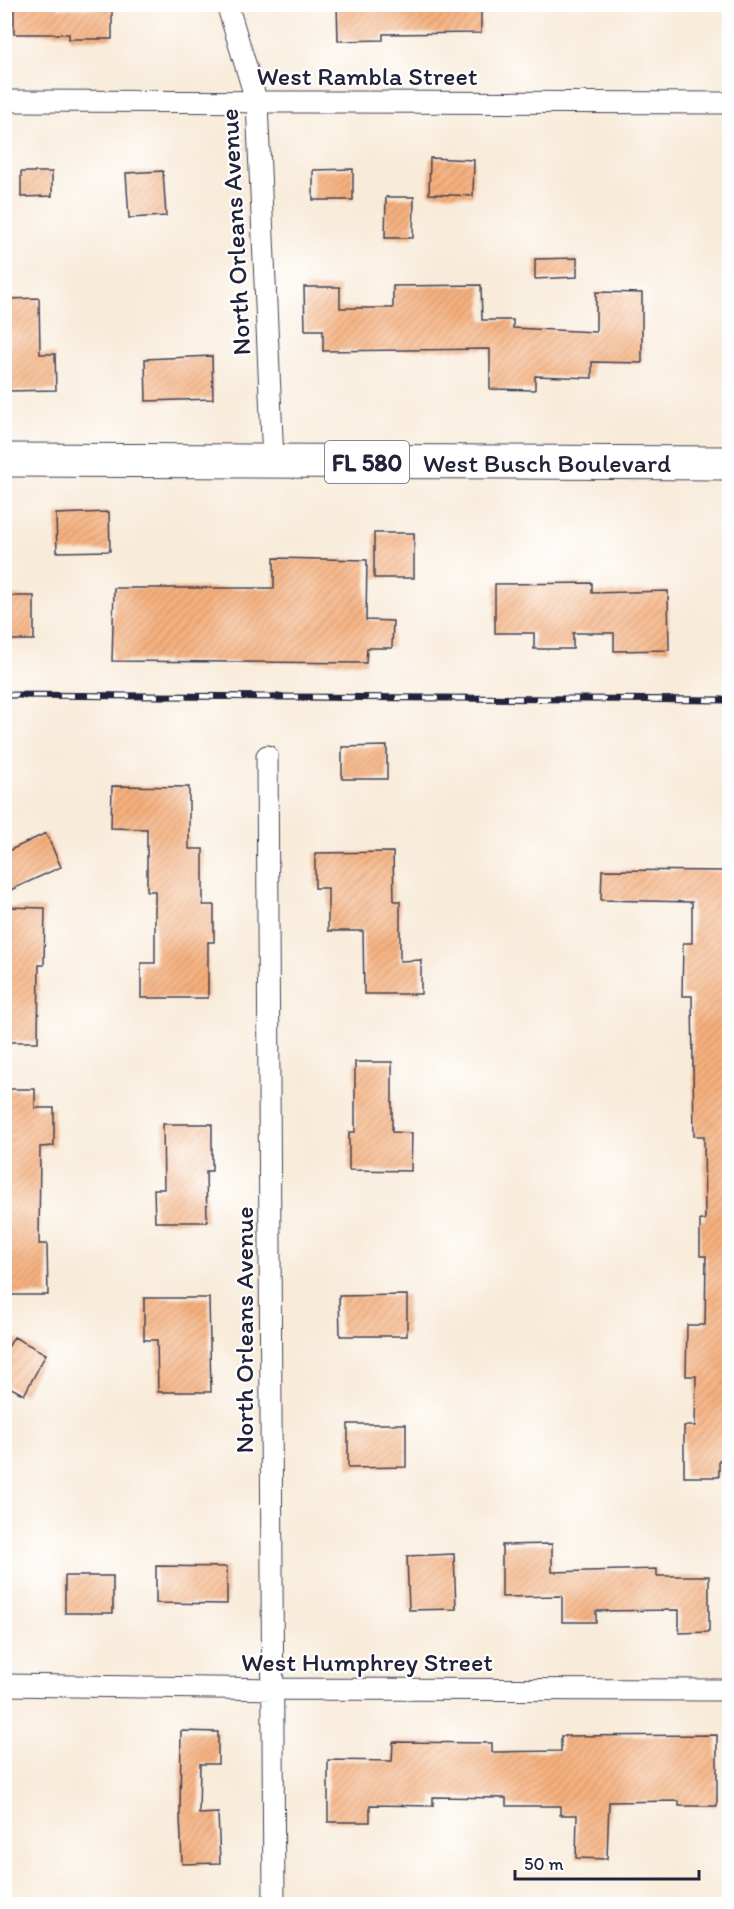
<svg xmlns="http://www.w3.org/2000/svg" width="734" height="1909" viewBox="0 0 734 1909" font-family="Itim,sans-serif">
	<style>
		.building { fill: url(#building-hatch) }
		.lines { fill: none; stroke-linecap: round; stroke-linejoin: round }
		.street-casing { stroke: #424053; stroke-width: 23 }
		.primary-casing { stroke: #424053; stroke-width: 35 }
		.street { stroke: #fff; stroke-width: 21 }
		.primary { stroke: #fff; stroke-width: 33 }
		.rail-casing { stroke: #22223b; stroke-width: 7 }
		.rail { stroke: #fff; stroke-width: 4.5; stroke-dasharray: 14; stroke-linecap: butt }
		.labels { text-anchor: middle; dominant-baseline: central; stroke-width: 4.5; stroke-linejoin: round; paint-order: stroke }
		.shield { fill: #fff; stroke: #646476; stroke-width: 1.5 }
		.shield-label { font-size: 24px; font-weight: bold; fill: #22223b }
		.street-label { font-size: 26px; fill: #22223b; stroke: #fff }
	</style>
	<defs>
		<pattern id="building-hatch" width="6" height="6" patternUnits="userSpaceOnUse" patternTransform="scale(1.5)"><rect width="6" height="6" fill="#f5b07e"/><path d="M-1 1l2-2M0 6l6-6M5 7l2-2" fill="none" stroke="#d2976e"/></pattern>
	</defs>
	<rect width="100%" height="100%" fill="#fff"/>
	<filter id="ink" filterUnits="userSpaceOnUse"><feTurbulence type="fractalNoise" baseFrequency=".0167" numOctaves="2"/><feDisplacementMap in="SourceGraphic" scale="12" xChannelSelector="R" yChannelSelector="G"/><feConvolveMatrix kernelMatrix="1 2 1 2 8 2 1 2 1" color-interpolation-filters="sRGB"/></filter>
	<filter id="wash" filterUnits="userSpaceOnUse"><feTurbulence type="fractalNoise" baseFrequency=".008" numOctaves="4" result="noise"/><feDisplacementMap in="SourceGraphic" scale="24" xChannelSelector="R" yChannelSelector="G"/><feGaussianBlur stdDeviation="1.35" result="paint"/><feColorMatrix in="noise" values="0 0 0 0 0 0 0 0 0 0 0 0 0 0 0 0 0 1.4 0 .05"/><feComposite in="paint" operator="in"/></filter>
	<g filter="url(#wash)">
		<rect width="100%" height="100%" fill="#f8ebd9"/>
		<g id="blocks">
			<!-- building -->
			<path class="building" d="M 14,4 L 58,4 L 58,8 L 112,8 L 112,39 L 69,39 L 69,34 L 14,34 Z
				M 337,4 L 481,4 L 481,33 L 383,34 L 383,40 L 338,41 Z
				M 430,158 L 474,160 L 473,196 L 429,194 Z
				M 353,169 L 353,200 L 313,200 L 313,170 Z
				M 163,171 L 166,216 L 129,218 L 126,173 Z
				M 21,172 L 52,172 L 52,196 L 21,197 Z
				M 386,197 L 414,197 L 413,238 L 385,238 Z
				M 577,258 L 577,277 L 535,279 L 535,259 Z
				M 481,285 L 482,320 L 513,320 L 513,328 L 596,332 L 596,292 L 642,293 L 642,363 L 592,362 L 592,378 L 535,376 L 535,390 L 490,389 L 490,349 L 323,351 L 323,330 L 305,330 L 304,287 L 340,287 L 340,308 L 393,308 L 393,286 Z
				M 39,298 L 40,354 L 55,354 L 56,390 L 9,391 L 8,299 Z
				M 212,356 L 213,399 L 146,401 L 145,359 Z
				M 109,512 L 110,551 L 57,552 L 56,514 Z
				M 374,533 L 414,533 L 414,578 L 374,578 Z
				M 274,558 L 367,560 L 366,620 L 393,621 L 392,648 L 367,648 L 366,663 L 112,661 L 114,588 L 274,588 Z
				M 592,583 L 592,593 L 668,591 L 669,650 L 614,651 L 614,633 L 573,633 L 573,649 L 534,649 L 534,633 L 495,633 L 495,584 Z
				M 5,596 L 34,596 L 34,640 L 4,640 Z
				M 387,746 L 387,779 L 342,779 L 342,747 Z
				M 112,786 L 189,787 L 189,849 L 203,849 L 203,905 L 214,905 L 214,942 L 208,942 L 208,998 L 141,998 L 141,963 L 155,963 L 155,891 L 147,891 L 147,829 L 111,828 Z
				M 46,833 L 61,867 L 4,893 L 4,853 Z
				M 393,852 L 394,901 L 400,901 L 400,961 L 421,960 L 421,994 L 364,994 L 363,931 L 328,931 L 328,888 L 315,888 L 315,853 Z
				M 602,870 L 729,871 L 729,1460 L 719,1460 L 719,1477 L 684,1477 L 684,1426 L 695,1426 L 696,1376 L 686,1376 L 687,1325 L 705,1325 L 706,1256 L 700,1256 L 700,1220 L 705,1220 L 704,1136 L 694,1136 L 692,996 L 682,996 L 683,943 L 692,943 L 692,902 L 601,900 Z
				M 6,907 L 45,908 L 44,965 L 39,965 L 38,1042 L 4,1042 Z
				M 355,1062 L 392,1062 L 392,1132 L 412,1133 L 411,1171 L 349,1170 L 349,1132 L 355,1132 Z
				M 4,1089 L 35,1089 L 35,1108 L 54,1108 L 54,1146 L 40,1147 L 39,1244 L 47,1244 L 48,1295 L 4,1295 Z
				M 163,1124 L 212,1124 L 212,1171 L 206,1171 L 207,1222 L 155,1222 L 154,1189 L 164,1189 Z
				M 407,1295 L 407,1336 L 340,1336 L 339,1296 Z
				M 144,1298 L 209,1298 L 211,1392 L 158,1392 L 157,1340 L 144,1340 Z
				M 14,1337 L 46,1354 L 24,1395 L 4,1384 L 4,1354 Z
				M 348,1424 L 406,1424 L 406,1467 L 348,1468 Z
				M 552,1544 L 552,1572 L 657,1569 L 657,1576 L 709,1576 L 709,1632 L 679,1633 L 679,1610 L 596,1611 L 596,1622 L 562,1622 L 562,1596 L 502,1597 L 502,1545 Z
				M 454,1554 L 456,1609 L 409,1610 L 407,1556 Z
				M 156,1566 L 227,1567 L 227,1604 L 156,1603 Z
				M 65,1576 L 113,1576 L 113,1613 L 65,1613 Z
				M 181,1731 L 218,1732 L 218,1764 L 200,1764 L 199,1814 L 218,1813 L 220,1863 L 182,1864 L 180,1815 Z
				M 717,1735 L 717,1806 L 679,1806 L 679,1801 L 609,1802 L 607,1859 L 576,1858 L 577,1815 L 560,1815 L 560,1806 L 506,1806 L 506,1798 L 433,1797 L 433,1806 L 370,1805 L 370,1822 L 328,1822 L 328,1760 L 392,1761 L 393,1742 L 492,1743 L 492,1752 L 561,1751 L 561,1736 Z"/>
		</g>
	</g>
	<g filter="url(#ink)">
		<use href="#blocks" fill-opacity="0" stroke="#424053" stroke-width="1.5"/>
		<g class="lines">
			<!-- street casing -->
			<g class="street-casing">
				<path id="street" d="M 227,4 L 257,103 L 273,461
					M 4,101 L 730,103
					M 267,756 L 274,1904
					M 4,1685 L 274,1689 L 730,1690"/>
			</g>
			<!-- primary casing -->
			<g class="primary-casing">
				<path id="primary" d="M 4,460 L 730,463"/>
			</g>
			<!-- street -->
			<use href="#street" class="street"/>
			<!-- primary -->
			<use href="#primary" class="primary"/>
			<!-- rail casing -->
			<g class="rail-casing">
				<path id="rail" d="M 4,695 L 730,700"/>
			</g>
			<!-- rail -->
			<use href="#rail" class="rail"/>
		</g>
	</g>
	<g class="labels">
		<!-- shield labels -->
		<rect class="shield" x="325" y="441" width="84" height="42" rx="4.5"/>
		<g class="shield-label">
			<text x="367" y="462">FL 580</text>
		</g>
		<!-- street labels -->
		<g class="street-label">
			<text x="367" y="76">West Rambla Street</text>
			<text transform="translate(235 232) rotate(-93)">North Orleans Avenue</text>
			<text x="547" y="463">West Busch Boulevard</text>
			<text transform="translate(244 1330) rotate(-90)">North Orleans Avenue</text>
			<text x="367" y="1662">West Humphrey Street</text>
		</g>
	</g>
	<!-- margin -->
	<rect width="734" height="1909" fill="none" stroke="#fff" stroke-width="24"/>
	<!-- scale -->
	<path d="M515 1870v9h184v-9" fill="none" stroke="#22223b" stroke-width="3"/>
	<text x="524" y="1870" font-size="18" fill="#22223b" stroke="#ffffff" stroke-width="4.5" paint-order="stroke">50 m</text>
</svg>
